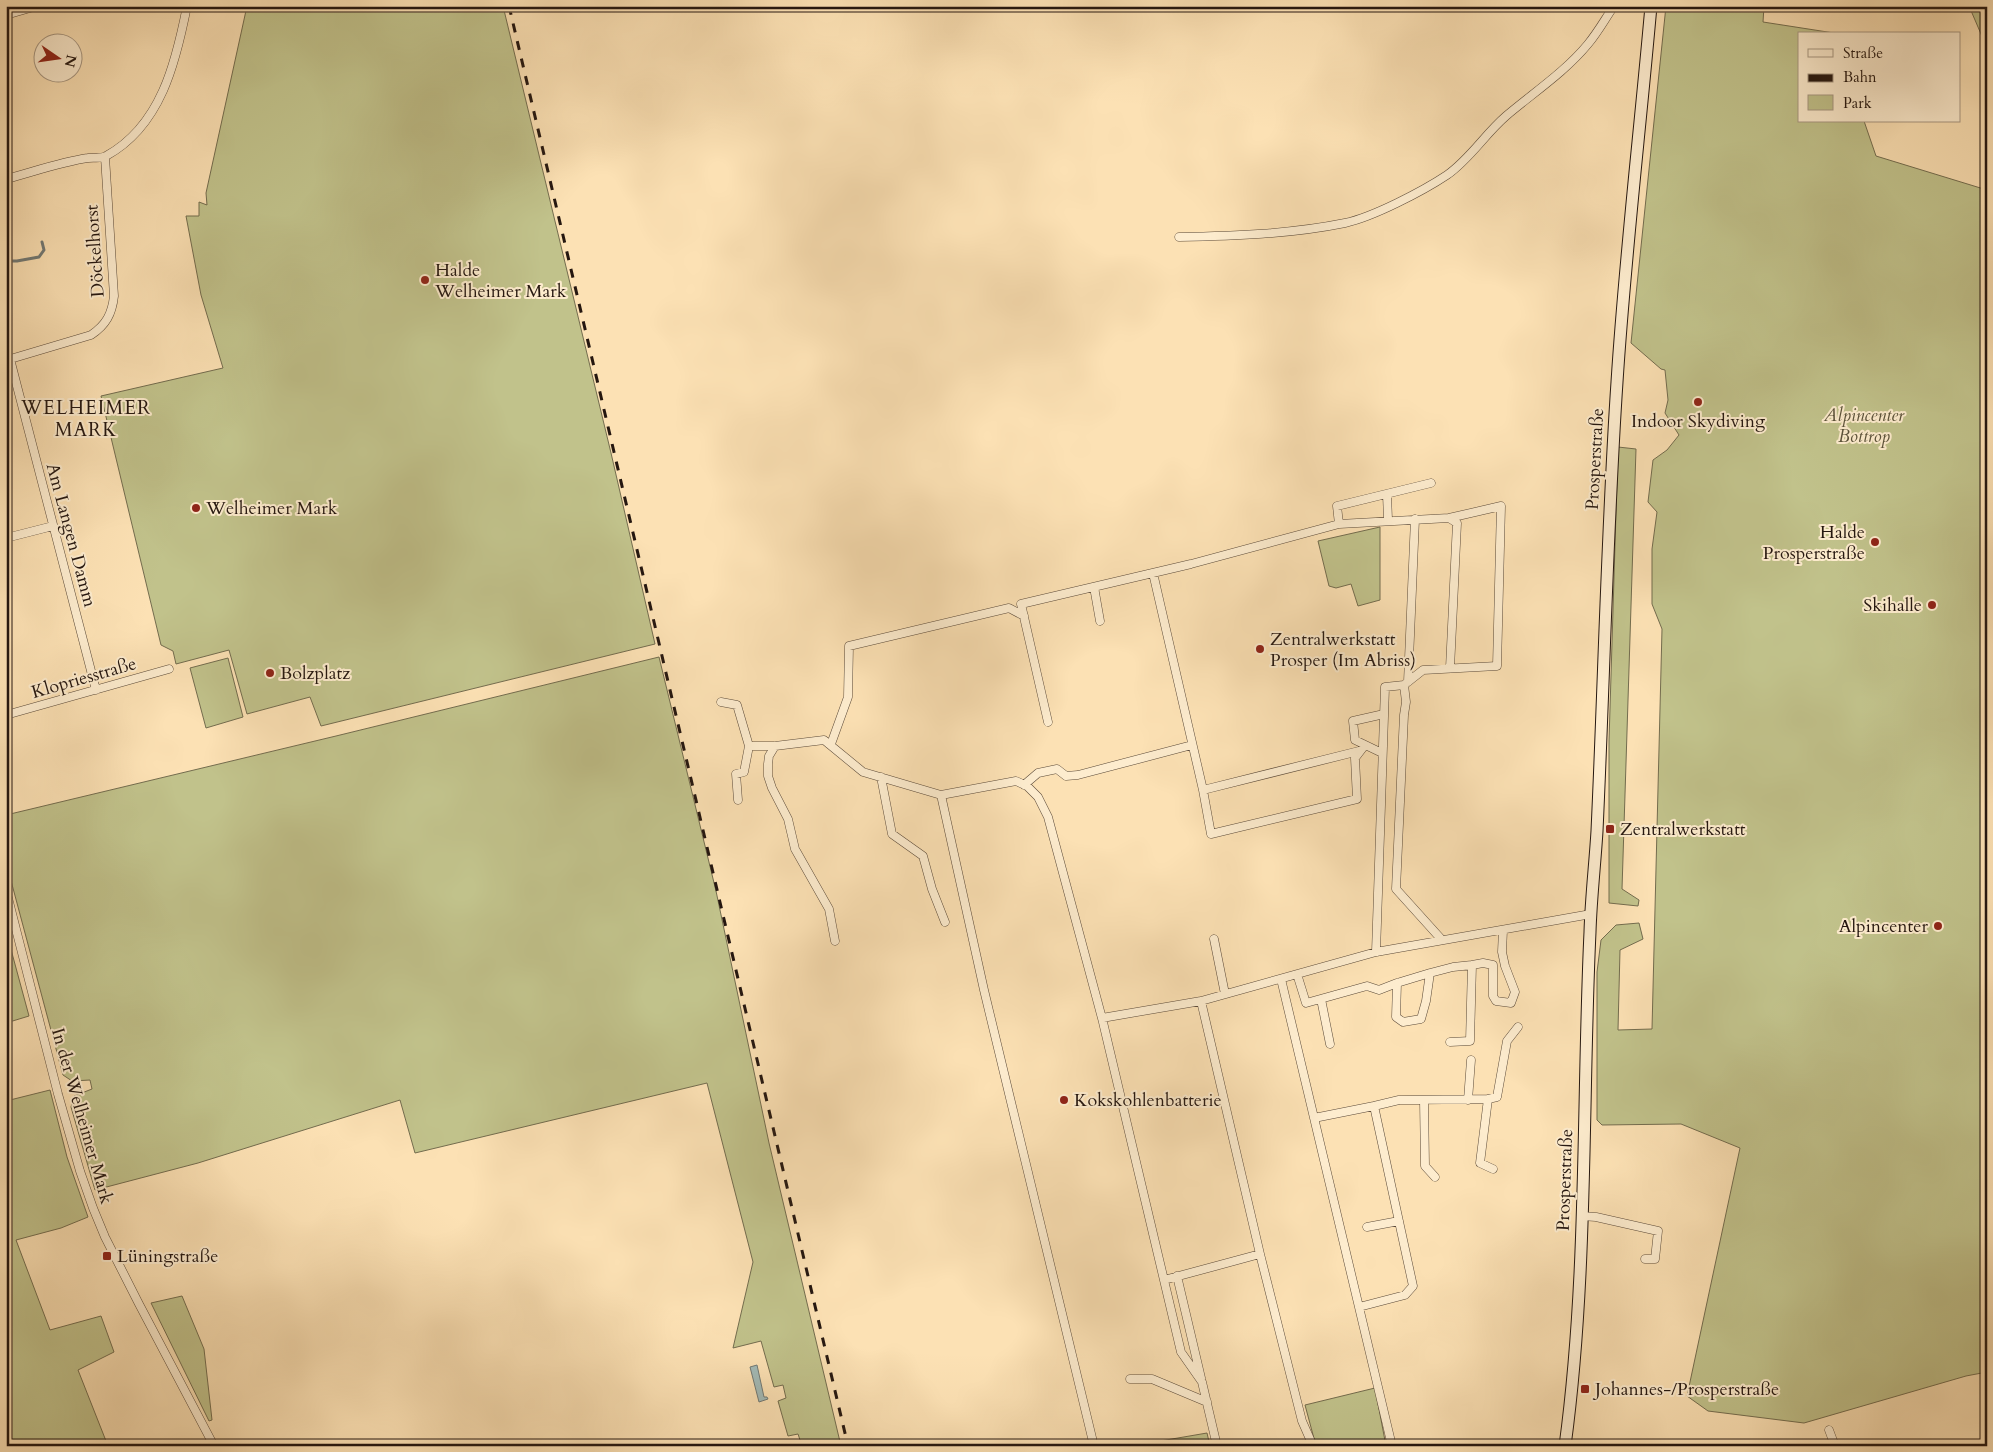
<svg xmlns="http://www.w3.org/2000/svg" width="1993" height="1452" viewBox="0 0 1993 1452" font-family="Cardo,serif">
	<style>
		.green { fill: #c1c28b; stroke: #736c4e }
		.water { fill: #a3bbb8; stroke: #717975 }
		.lines { fill: none; stroke-linecap: round; stroke-linejoin: round }
		.stream { stroke: #717975; stroke-width: 3 }
		.minor-casing { stroke: #5b4a39; stroke-width: 9 }
		.secondary-casing { stroke: #251710; stroke-width: 13 }
		.minor { stroke: #fdecce; stroke-width: 8 }
		.secondary { stroke: #fdecce; stroke-width: 11 }
		.rail { stroke: #251710; stroke-width: 3; stroke-dasharray: 9 9; stroke-linecap: butt }
		.poi-dot { fill: #8f2418; stroke: #fdecce; stroke-width: 2 }
		.labels { text-anchor: middle; dominant-baseline: central; stroke-width: 4; stroke-linejoin: round; paint-order: stroke }
		.street-label { font-size: 18px; fill: #251710; stroke: #fdecce }
		.poi-label { font-size: 18px; fill: #251710; stroke: #fdecce; text-anchor: start }
		.park-label { font-size: 18px; font-style: italic; fill: #5c533b; stroke: #fdecce }
		.neighbourhood-label { font-size: 19px; letter-spacing: 1px; fill: #251710; stroke: #fdecce }
	</style>
	<rect width="100%" height="100%" fill="#fce1b4"/>
	<filter id="stains"><feTurbulence type="fractalNoise" baseFrequency=".004" numOctaves="4"/><feColorMatrix values="0 0 0 0 .2 0 0 0 0 .09 0 0 0 0 .02 0 0 0 .5 -.17"/></filter>
	<radialGradient id="worn" r=".72"><stop offset=".6" stop-color="#630" stop-opacity="0"/><stop offset="1" stop-color="#630" stop-opacity=".3"/></radialGradient>
	<!-- green -->
	<path class="green" d="M 247,6 L 503,6 L 611,453 L 655,644 L 321,726 L 310,697 L 247,714 L 229,650 L 176,664 L 173,651 L 161,645 L 101,396 L 223,368 L 201,295 L 186,216 L 199,216 L 199,202 L 207,205 L 206,193 Z
		M 1666,6 L 1764,6 L 1763,22 L 1834,33 L 1799,34 L 1799,121 L 1864,121 L 1876,156 L 1987,190 L 1987,1372 L 1966,1376 L 1804,1423 L 1708,1411 L 1687,1396 L 1740,1148 L 1681,1124 L 1602,1125 L 1597,1120 L 1597,972 L 1601,940 L 1616,925 L 1639,923 L 1643,939 L 1620,950 L 1618,1030 L 1652,1029 L 1662,629 L 1652,604 L 1652,549 L 1657,512 L 1648,502 L 1653,460 L 1667,450 L 1679,435 L 1665,413 L 1668,400 L 1665,370 L 1661,369 L 1631,343 Z
		M 1969,6 L 1987,6 L 1987,48 Z
		M 1618,447 L 1636,449 L 1622,889 L 1639,900 L 1638,906 L 1609,903 L 1609,741 Z
		M 1380,527 L 1380,600 L 1358,606 L 1351,584 L 1336,588 L 1329,586 L 1318,541 Z
		M 659,657 L 716,891 L 769,1143 L 841,1446 L 802,1446 L 798,1434 L 788,1436 L 778,1401 L 786,1398 L 783,1385 L 774,1387 L 761,1341 L 733,1348 L 753,1262 L 707,1083 L 415,1153 L 400,1100 L 198,1163 L 95,1190 L 71,1107 L 74,1096 L 92,1089 L 90,1080 L 72,1081 L 63,1075 L 6,862 L 6,815 L 336,736 Z
		M 228,658 L 243,717 L 206,728 L 190,668 Z
		M 6,931 L 29,1016 L 6,1023 Z
		M 50,1090 L 67,1157 L 88,1217 L 61,1228 L 16,1240 L 50,1330 L 101,1316 L 114,1352 L 78,1370 L 108,1446 L 6,1446 L 6,1101 Z
		M 182,1296 L 204,1349 L 212,1420 L 209,1421 L 151,1303 Z
		M 1375,1388 L 1386,1446 L 1316,1446 L 1305,1405 Z
		M 1207,1433 L 1210,1446 L 1137,1445 Z"/>
	<!-- water -->
	<path class="water" d="M 757,1365 L 764,1397 L 767,1397 L 768,1399 L 759,1402 L 750,1367 Z"/>
	<g class="lines">
		<!-- stream -->
		<path class="stream" d="M 6,261 L 17,261 L 39,257 L 44,250 L 42,242"/>
		<!-- minor casing -->
		<g class="minor-casing">
			<path id="minor" d="M 6,15 L 37,6
				M 6,179 C 33,172 60,162 88,158 C 94,157 101,159 106,156 C 161,126 176,62 187,6
				M 1179,237 C 1234,236 1291,234 1345,223 C 1373,217 1423,191 1447,175 C 1470,159 1485,134 1506,116 C 1533,93 1565,72 1588,44 C 1598,32 1605,19 1614,6
				M 10,359 L 96,690
				M 7,360 L 91,335 C 106,325 112,314 114,296 L 105,157
				M 1387,494 L 1388,520
				M 1339,524 L 1337,506 L 1431,483
				M 6,538 L 53,526
				M 1153,573 L 1203,790
				M 1094,587 L 1100,621
				M 1408,682 L 1415,519
				M 1404,685 L 1406,702 L 1404,715 L 1396,889 L 1442,940
				M 721,702 L 737,705 L 749,746
				M 6,715 L 169,669
				M 1048,722 L 1021,604 L 1191,564 L 1339,524 L 1449,518 L 1457,523 L 1450,668
				M 831,744 L 848,697 L 849,646 L 1009,608 L 1024,616
				M 775,746 L 769,756 L 768,764 L 768,776 L 772,788 L 788,819 L 795,849 L 829,909 L 835,941
				M 1359,751 L 1203,790 L 1211,834 L 1357,799 L 1355,758 L 1365,745
				M 1382,753 L 1355,740 L 1353,721 L 1384,714
				M 881,777 L 892,834 L 923,856 L 932,889 L 945,922
				M 1024,785 L 1038,773 L 1057,769 L 1066,776 L 1078,775 L 1192,745
				M 941,795 L 1016,781 L 1027,786 L 1038,797 L 1048,817 L 1103,1022
				M 738,800 L 736,774 L 744,772 L 749,746 L 775,746 L 824,740 L 863,772 L 941,795 L 984,990 L 1094,1446
				M 6,890 L 58,1094 L 80,1171 L 93,1208 L 105,1237 L 139,1304 L 214,1446
				M 1214,939 L 1225,994
				M 1376,952 L 1385,687 L 1404,685 L 1423,670 L 1497,666 L 1501,506 L 1449,518
				M 1430,973 L 1397,983 L 1396,1017 L 1403,1022 L 1421,1019 L 1426,1001 L 1430,973 L 1453,967 L 1472,965
				M 1297,974 L 1306,1003 L 1367,986 L 1379,990 L 1397,983
				M 1281,979 L 1392,1446
				M 1321,999 L 1330,1044
				M 1450,1042 L 1470,1041 L 1472,965 L 1483,963 L 1493,965 L 1493,996 L 1496,1001 L 1511,1003 L 1515,992 L 1505,966 L 1502,952 L 1503,930
				M 1488,1099 L 1497,1097 L 1507,1041 L 1518,1027
				M 1424,1100 L 1425,1166 L 1435,1177
				M 1468,1100 L 1471,1060
				M 1374,1106 L 1399,1100 L 1488,1099 L 1480,1163 L 1493,1169
				M 1314,1118 L 1374,1106 L 1413,1286 L 1405,1295 L 1359,1307
				M 1581,1216 L 1596,1217 L 1658,1231 L 1655,1259 L 1645,1259
				M 1367,1227 L 1399,1221
				M 1260,1254 L 1302,1421 L 1313,1446
				M 1177,1276 L 1201,1378
				M 1164,1280 L 1260,1254 L 1201,1001
				M 1130,1379 L 1152,1379 L 1207,1402
				M 1829,1430 L 1835,1446
				M 1217,1446 L 1202,1382 L 1181,1352 L 1102,1018 L 1201,1001 L 1376,952 L 1591,914"/>
		</g>
		<!-- secondary casing -->
		<g class="secondary-casing">
			<path id="secondary" d="M 1565,1446 C 1588,1276 1582,1103 1590,932 C 1591,898 1595,864 1597,831 C 1604,681 1607,531 1617,382 C 1625,256 1640,131 1651,6"/>
		</g>
		<!-- minor -->
		<use href="#minor" class="minor"/>
		<!-- secondary -->
		<use href="#secondary" class="secondary"/>
		<!-- rail -->
		<path class="rail" d="M 509,6 L 848,1446"/>
	</g>
	<!-- markers -->
	<g class="poi-dot">
		<circle cx="425" cy="280" r="5"/>
		<circle cx="1698" cy="402" r="5"/>
		<circle cx="196" cy="508" r="5"/>
		<circle cx="1875" cy="542" r="5"/>
		<circle cx="1932" cy="605" r="5"/>
		<circle cx="1260" cy="649" r="5"/>
		<circle cx="270" cy="673" r="5"/>
		<rect x="1605" y="824" width="10" height="10" rx="2.5"/>
		<circle cx="1938" cy="926" r="5"/>
		<circle cx="1064" cy="1100" r="5"/>
		<rect x="102" y="1251" width="10" height="10" rx="2.5"/>
		<rect x="1580" y="1384" width="10" height="10" rx="2.5"/>
	</g>
	<g class="labels">
		<!-- street labels -->
		<g class="street-label">
			<text transform="translate(95 251) rotate(-94)">Döckelhorst</text>
			<text transform="translate(1595 459) rotate(-87)">Prosperstraße</text>
			<text transform="translate(71 535) rotate(75)">Am Langen Damm</text>
			<text transform="translate(84 678) rotate(-16)">Klopriesstraße</text>
			<text transform="translate(82 1116) rotate(74)">In der Welheimer Mark</text>
			<text transform="translate(1565 1180) rotate(-88)">Prosperstraße</text>
		</g>
		<!-- poi labels -->
		<g class="poi-label">
			<text x="435" y="270">Halde<tspan x="435" dy="21">Welheimer Mark</tspan></text>
			<text x="1698" y="421" text-anchor="middle">Indoor Skydiving</text>
			<text x="206" y="508">Welheimer Mark</text>
			<text x="1865" y="532" text-anchor="end">Halde<tspan x="1865" dy="21">Prosperstraße</tspan></text>
			<text x="1922" y="605" text-anchor="end">Skihalle</text>
			<text x="1270" y="639">Zentralwerkstatt<tspan x="1270" dy="21">Prosper (Im Abriss)</tspan></text>
			<text x="280" y="673">Bolzplatz</text>
			<text x="1620" y="829">Zentralwerkstatt</text>
			<text x="1928" y="926" text-anchor="end">Alpincenter</text>
			<text x="1074" y="1100">Kokskohlenbatterie</text>
			<text x="117" y="1256">Lüningstraße</text>
			<text x="1595" y="1389">Johannes-/Prosperstraße</text>
		</g>
		<!-- park labels -->
		<g class="park-label">
			<text x="1864" y="415">Alpincenter<tspan x="1864" dy="21">Bottrop</tspan></text>
		</g>
		<!-- neighbourhood labels -->
		<g class="neighbourhood-label">
			<text x="86" y="408">WELHEIMER<tspan x="86" dy="22">MARK</tspan></text>
		</g>
	</g>
	<!-- margin -->
	<rect width="1993" height="1452" fill="none" stroke="#fce1b4" stroke-width="25"/>
	<rect x="8" y="8" width="1978" height="1437" fill="none" stroke="#251710" stroke-width="2.5"/>
	<rect x="12" y="12" width="1968" height="1427" fill="none" stroke="#251710"/>
	<!-- legend -->
	<rect x="1798" y="32" width="162" height="90" fill="#fdecce" stroke="#a79782"/>
	<rect x="1808" y="49" width="25" height="8" fill="#fdecce" stroke="#a79782"/>
	<text x="1843" y="58" font-size="15" fill="#251710">Straße</text>
	<rect x="1808" y="74" width="25" height="8" fill="#251710" stroke="#a79782"/>
	<text x="1843" y="82" font-size="15" fill="#251710">Bahn</text>
	<rect x="1808" y="95" width="25" height="15" fill="#c1c28b" stroke="#a79782"/>
	<text x="1843" y="108" font-size="15" fill="#251710">Park</text>
	<!-- north arrow -->
	<g transform="translate(58 58) rotate(103)"><circle r="24" fill="#fdecce" stroke="#a79782"/>
	<path d="M0-4L9 19L0 12L-9 19Z" fill="#8f2418"/>
	<text y="-8" font-size="14" font-weight="bold" text-anchor="middle" fill="#251710">N</text>
	</g>
	<rect width="100%" height="100%" filter="url(#stains)"/>
	<rect width="100%" height="100%" fill="url(#worn)"/>
</svg>
